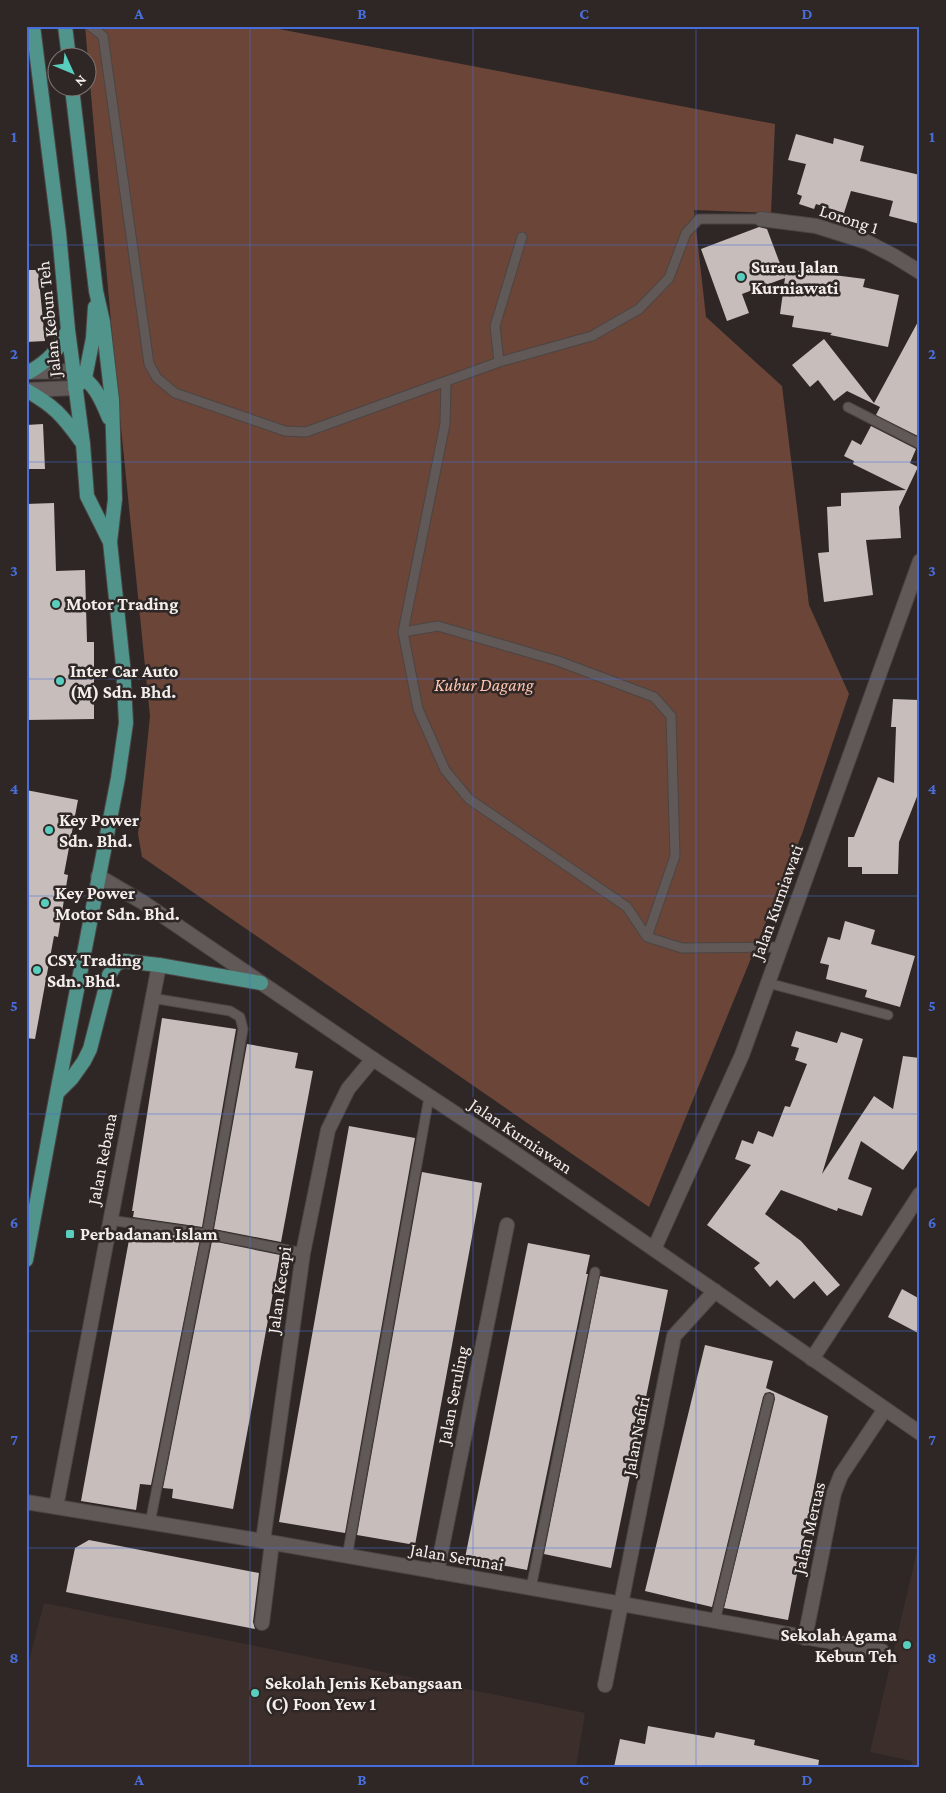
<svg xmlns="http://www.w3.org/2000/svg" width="946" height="1793" viewBox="0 0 946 1793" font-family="'Crimson Pro',serif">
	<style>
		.built { fill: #3c2f2b }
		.green { fill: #6b4538 }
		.building { fill: #c7bebb }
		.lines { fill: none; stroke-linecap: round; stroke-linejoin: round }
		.service-casing { stroke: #4b4543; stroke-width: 11 }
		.minor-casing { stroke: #4b4543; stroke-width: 16 }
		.tertiary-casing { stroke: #4b4543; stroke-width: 16 }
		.primary-casing { stroke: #4b4543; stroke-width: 16 }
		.service { stroke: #615957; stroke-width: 9 }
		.minor { stroke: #615957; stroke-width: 14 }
		.tertiary { stroke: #615957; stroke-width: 14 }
		.primary { stroke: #50948b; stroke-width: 14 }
		.grid { fill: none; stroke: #486edc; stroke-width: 1; stroke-opacity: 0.55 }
		.poi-dot { fill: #59cebe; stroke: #2e2725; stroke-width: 2 }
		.labels { text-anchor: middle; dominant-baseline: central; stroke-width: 5; stroke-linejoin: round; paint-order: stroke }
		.street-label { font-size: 18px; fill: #f3eeec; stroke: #2e2725 }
		.poi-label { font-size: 18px; font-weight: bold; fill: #f3eeec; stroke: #2e2725; text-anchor: start }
		.park-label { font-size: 18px; font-style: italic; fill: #fec4b0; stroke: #2e2725 }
		.neatline { fill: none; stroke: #486edc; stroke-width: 2 }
		.grid-label { font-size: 16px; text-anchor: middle; font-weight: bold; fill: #486edc }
	</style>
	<rect width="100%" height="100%" fill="#2e2725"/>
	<!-- built -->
	<path class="built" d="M 920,1538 L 920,1767 L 911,1767 L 912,1761 L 870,1752 Z
		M 44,1603 L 585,1713 L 576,1767 L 26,1767 L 26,1672 Z"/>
	<!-- green -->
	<path class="green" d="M 85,26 L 263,26 L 775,124 L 771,213 L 694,210 L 706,317 L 782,386 L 809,605 L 849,694 L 802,834 L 649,1207 L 142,857 L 138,834 L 150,716 L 115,368 Z"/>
	<!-- building -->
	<path class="building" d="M 796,134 L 833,144 L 834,138 L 864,146 L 860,161 L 920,175 L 920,224 L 889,216 L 893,201 L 851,191 L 844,213 L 816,204 L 814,209 L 799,204 L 802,196 L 797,194 L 806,164 L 788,160 Z
		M 759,227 L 767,229 L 785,277 L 786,269 L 865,279 L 863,287 L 899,295 L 888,347 L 830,335 L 832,333 L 792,327 L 794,316 L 780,314 L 785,278 L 742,294 L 749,313 L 727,321 L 701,249 Z
		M 26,270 L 38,270 L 45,341 L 26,342 Z
		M 920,318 L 920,437 L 876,415 L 880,407 L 847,391 L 834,401 L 818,380 L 810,387 L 792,365 L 824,339 L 874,403 Z
		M 43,424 L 45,469 L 26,469 L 26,425 Z
		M 871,426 L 916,449 L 910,463 L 918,467 L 899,507 L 901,538 L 866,540 L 873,595 L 824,602 L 818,553 L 829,552 L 827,507 L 841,506 L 841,493 L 906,490 L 853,464 L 854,461 L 844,456 L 852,440 L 861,445 Z
		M 54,503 L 56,571 L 85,570 L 87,642 L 94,642 L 94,719 L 26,720 L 26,504 Z
		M 893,699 L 919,700 L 917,739 L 920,739 L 920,789 L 899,842 L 898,874 L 862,874 L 862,867 L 848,867 L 848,837 L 854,837 L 878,777 L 894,783 L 896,727 L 891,727 Z
		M 26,790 L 78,800 L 64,874 L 68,875 L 58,937 L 54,936 L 35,1039 L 26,1038 Z
		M 845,921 L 875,930 L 871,944 L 915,956 L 900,1007 L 865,997 L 867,990 L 826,979 L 829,965 L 820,963 L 828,937 L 840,940 Z
		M 162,1018 L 236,1029 L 202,1227 L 133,1217 L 134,1211 L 132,1211 Z
		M 796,1031 L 837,1043 L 841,1032 L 863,1039 L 822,1174 L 874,1096 L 893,1109 L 903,1056 L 920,1058 L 920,1146 L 903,1170 L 861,1141 L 848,1179 L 872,1188 L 862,1216 L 838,1208 L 837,1211 L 781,1190 L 765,1214 L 801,1241 L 840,1285 L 827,1296 L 814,1281 L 794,1299 L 777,1280 L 770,1287 L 754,1268 L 760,1263 L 707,1225 L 751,1165 L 735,1159 L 742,1140 L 753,1144 L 758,1131 L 773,1137 L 785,1106 L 790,1107 L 807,1064 L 795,1060 L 799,1048 L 791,1046 Z
		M 247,1044 L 298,1053 L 295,1068 L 313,1071 L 281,1242 L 214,1229 Z
		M 349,1126 L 415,1138 L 345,1533 L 279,1522 Z
		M 422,1172 L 482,1183 L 415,1545 L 357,1535 Z
		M 131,1229 L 200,1239 L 151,1485 L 140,1484 L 136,1510 L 81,1501 Z
		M 212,1241 L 280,1255 L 233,1509 L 172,1498 L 173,1489 L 163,1488 Z
		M 528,1243 L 590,1255 L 586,1274 L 588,1274 L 527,1570 L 465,1558 Z
		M 600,1276 L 668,1290 L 611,1568 L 544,1554 Z
		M 902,1289 L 920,1299 L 920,1334 L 888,1317 Z
		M 705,1345 L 773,1361 L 766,1388 L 828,1416 L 788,1620 L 724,1608 L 775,1399 L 774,1394 L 770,1392 L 765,1393 L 763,1397 L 712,1607 L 645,1591 Z
		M 89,1540 L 259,1573 L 253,1622 L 255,1629 L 66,1592 L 75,1548 Z
		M 648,1726 L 714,1738 L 716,1732 L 755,1740 L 754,1745 L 819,1760 L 818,1767 L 614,1767 L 620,1739 L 645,1744 Z"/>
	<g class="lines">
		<!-- service casing -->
		<g class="service-casing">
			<path id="service" d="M 90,26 L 103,36 L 149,364 L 157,378 L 175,393 L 285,431 L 306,432 L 499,362 L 592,336 L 639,309 L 669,278 L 686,233 L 699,219 L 761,219
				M 499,362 L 495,326 L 522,237
				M 446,382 L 445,424 L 403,632 L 418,709 L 445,770 L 469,799 L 627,907 L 647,937 L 682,948 L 781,947
				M 848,407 L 920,444
				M 403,632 L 438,626 L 558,661 L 654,697 L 671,716 L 675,856 L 647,937
				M 768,983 L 888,1015
				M 109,1220 L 207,1234 L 303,1253
				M 150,1523 L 207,1234 L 243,1029 L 240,1017 L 230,1011 L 152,998
				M 347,1557 L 429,1097
				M 531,1588 L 595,1272
				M 715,1621 L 769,1398"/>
		</g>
		<!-- minor casing -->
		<g class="minor-casing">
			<path id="minor" d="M 761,219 L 816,226 L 867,242 L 894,256 L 920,272
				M 654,1249 L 742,1055 L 920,561
				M 812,1359 L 920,1194
				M 26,1502 L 263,1541 L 622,1604 L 882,1651
				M 56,1507 L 159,965
				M 263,1541 L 303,1253 L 328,1130 L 348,1089 L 373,1059
				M 437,1572 L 507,1225
				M 262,1623 L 272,1543
				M 805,1638 L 834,1493 L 841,1475 L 885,1409
				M 605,1685 L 674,1336 L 715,1291"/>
		</g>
		<!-- tertiary casing -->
		<g class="tertiary-casing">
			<path id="tertiary" d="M 26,372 L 74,371
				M 26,390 L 75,388
				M 98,876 L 144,903 L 373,1059 L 509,1149 L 920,1433"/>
		</g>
		<!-- primary casing -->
		<g class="primary-casing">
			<path id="primary" d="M 33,26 L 59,233 L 68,330 L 83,444 L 87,496 L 110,542
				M 65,26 L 69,58
				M 29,372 C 49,361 58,350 68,330
				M 77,373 C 95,384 101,399 109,418
				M 75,388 L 85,378 L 93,338 L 95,307
				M 26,390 C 54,406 62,415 81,441
				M 57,1093 L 72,1078 L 84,1061 L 90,1049 L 109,975 L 116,964 L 124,961 L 159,965 L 261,983
				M 26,1260 L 57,1093 L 118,778 L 126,723 L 123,665 L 110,542 L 115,499 L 112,400 L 103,322 L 96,291 L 72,88"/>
		</g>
		<!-- service -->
		<use href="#service" class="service"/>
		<!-- minor -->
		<use href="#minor" class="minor"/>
		<!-- tertiary -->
		<use href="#tertiary" class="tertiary"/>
		<!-- primary -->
		<use href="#primary" class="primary"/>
	</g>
	<!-- grid -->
	<path class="grid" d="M 250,26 L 250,1767M 473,26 L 473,1767M 696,26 L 696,1767M 26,245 L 920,245M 26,462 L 920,462M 26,679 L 920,679M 26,896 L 920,896M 26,1114 L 920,1114M 26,1331 L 920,1331M 26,1548 L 920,1548"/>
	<!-- markers -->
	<g class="poi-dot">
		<circle cx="741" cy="277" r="5"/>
		<circle cx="56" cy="604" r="5"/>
		<circle cx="60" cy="681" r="5"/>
		<circle cx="49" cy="830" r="5"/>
		<circle cx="45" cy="903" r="5"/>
		<circle cx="37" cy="970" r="5"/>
		<rect x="65" y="1229" width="10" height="10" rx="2.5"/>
		<circle cx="907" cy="1645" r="5"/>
		<circle cx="255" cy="1693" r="5"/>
	</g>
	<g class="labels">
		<!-- street labels -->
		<g class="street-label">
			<text transform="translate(849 219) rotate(18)">Lorong 1</text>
			<text transform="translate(49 319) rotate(-96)">Jalan Kebun Teh</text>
			<text transform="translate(777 902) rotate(-70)">Jalan Kurniawati</text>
			<text transform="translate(521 1136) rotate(34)">Jalan Kurniawan</text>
			<text transform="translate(102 1159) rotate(-79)">Jalan Rebana</text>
			<text transform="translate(279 1290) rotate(-82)">Jalan Kecapi</text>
			<text transform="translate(453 1395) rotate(-79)">Jalan Seruling</text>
			<text transform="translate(636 1436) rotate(-79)">Jalan Nafiri</text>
			<text transform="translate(809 1528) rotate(-77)">Jalan Meruas</text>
			<text transform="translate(457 1557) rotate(10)">Jalan Serunai</text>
		</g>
		<!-- poi labels -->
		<g class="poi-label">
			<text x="751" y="267">Surau Jalan<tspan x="751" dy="21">Kurniawati</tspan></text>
			<text x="66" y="604">Motor Trading</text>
			<text x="70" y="671">Inter Car Auto<tspan x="70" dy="21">(M) Sdn. Bhd.</tspan></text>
			<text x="59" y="820">Key Power<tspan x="59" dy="21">Sdn. Bhd.</tspan></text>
			<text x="55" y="893">Key Power<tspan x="55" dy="21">Motor Sdn. Bhd.</tspan></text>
			<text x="47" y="960">CSY Trading<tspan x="47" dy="21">Sdn. Bhd.</tspan></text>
			<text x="80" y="1234">Perbadanan Islam</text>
			<text x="897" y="1635" text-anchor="end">Sekolah Agama<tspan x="897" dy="21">Kebun Teh</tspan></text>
			<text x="265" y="1683">Sekolah Jenis Kebangsaan<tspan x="265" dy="21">(C) Foon Yew 1</tspan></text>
		</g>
		<!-- park labels -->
		<g class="park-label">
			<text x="484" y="685">Kubur Dagang</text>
		</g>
	</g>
	<!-- border -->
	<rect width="946" height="1793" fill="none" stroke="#2e2725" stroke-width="55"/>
	<!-- north arrow -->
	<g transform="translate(72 72) rotate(134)"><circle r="24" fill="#2e2725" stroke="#7d7775"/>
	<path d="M0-4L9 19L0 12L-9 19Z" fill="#59cebe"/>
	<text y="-8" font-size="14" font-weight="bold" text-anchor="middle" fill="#f3eeec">N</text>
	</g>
	<rect x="28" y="28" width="890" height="1738" class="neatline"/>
	<g class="grid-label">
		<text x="139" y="19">A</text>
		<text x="362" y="19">B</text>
		<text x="584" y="19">C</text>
		<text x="807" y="19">D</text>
		<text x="14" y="142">1</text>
		<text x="932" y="142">1</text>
		<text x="14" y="359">2</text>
		<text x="932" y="359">2</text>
		<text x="14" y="576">3</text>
		<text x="932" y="576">3</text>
		<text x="14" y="794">4</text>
		<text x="932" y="794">4</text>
		<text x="14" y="1011">5</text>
		<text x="932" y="1011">5</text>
		<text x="14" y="1228">6</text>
		<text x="932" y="1228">6</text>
		<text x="14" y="1445">7</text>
		<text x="932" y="1445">7</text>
		<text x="14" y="1663">8</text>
		<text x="932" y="1663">8</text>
		<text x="139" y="1785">A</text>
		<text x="362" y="1785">B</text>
		<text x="584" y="1785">C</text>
		<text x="807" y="1785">D</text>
	</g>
</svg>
